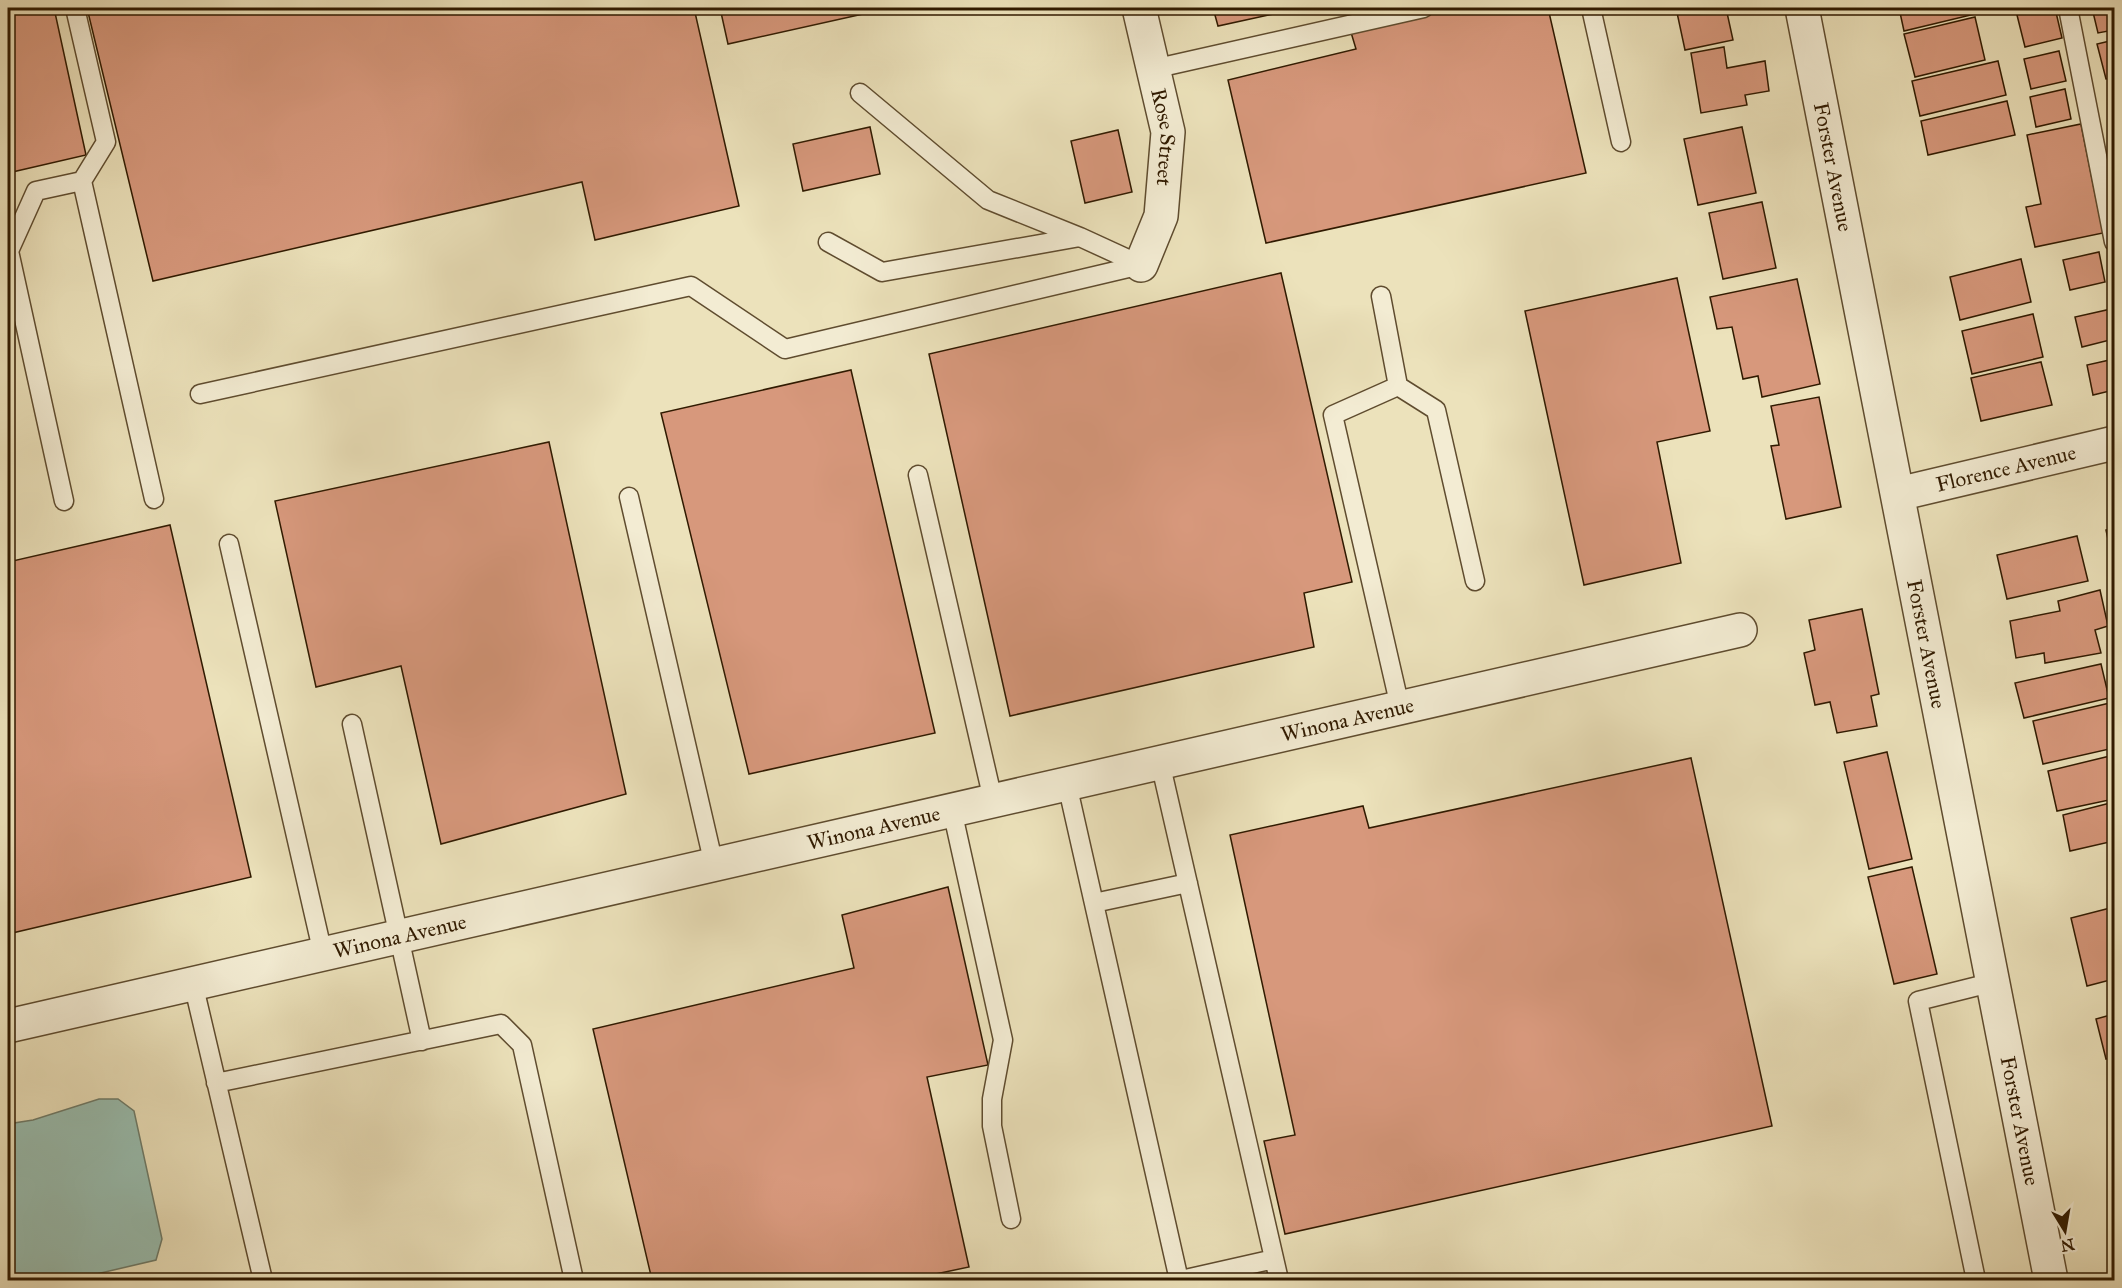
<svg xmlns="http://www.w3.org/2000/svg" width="2122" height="1288" viewBox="0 0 2122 1288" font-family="'IM FELL Great Primer',serif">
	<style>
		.water { fill: #99beb0; stroke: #6f7c6a; stroke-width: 1.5 }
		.building { fill: #d7987c; stroke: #301a00; stroke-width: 1.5 }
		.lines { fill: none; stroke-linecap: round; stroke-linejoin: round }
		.lane-casing { stroke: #5f4c2f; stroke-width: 21 }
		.street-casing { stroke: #5f4c2f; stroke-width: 36 }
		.lane { stroke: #f3ecd3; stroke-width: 18 }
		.street { stroke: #f3ecd3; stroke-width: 33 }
		.labels { text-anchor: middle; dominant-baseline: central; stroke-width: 5; stroke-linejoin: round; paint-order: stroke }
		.street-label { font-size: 21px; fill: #301a00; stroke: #f3ecd3 }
	</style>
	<rect width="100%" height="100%" fill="#ece2bb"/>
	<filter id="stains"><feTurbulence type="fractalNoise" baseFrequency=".00333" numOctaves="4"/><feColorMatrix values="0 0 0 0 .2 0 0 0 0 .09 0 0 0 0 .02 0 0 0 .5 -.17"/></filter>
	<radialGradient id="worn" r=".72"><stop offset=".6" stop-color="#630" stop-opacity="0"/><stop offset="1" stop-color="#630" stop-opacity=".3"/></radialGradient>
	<!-- water -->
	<path class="water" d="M 99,1099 L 118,1099 L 134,1111 L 162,1239 L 156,1260 L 71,1280 L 8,1280 L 8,1124 L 33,1120 Z"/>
	<!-- building -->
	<path class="building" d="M 8,8 L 54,8 L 86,155 L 8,173 Z
		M 87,8 L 694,8 L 739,206 L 595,240 L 582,182 L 153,281 Z
		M 720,8 L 890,8 L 728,44 Z
		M 1213,8 L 1301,8 L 1218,26 Z
		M 1445,8 L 1548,8 L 1586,173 L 1266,243 L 1228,80 L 1356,49 L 1350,29 Z
		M 1676,8 L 1726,8 L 1733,40 L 1685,50 Z
		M 1899,8 L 1974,8 L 1975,14 L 1904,31 Z
		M 2033,8 L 2055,8 L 2062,38 L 2025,47 L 2016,11 Z
		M 2092,8 L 2114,8 L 2114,30 L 2098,33 Z
		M 1975,17 L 1985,60 L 1915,77 L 1904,34 Z
		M 2114,40 L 2114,78 L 2106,79 L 2097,44 Z
		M 1724,47 L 1727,68 L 1765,61 L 1769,91 L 1745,95 L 1747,105 L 1701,113 L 1691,53 Z
		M 2059,51 L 2066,81 L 2031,89 L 2024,59 Z
		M 1998,61 L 2006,95 L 1920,116 L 1912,81 Z
		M 2065,89 L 2071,119 L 2036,127 L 2030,97 Z
		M 2007,101 L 2015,135 L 1928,155 L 1921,121 Z
		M 2081,124 L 2103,233 L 2035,247 L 2026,207 L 2041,204 L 2027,135 Z
		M 870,127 L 880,174 L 803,191 L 793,144 Z
		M 1742,127 L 1756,193 L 1698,205 L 1684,139 Z
		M 1118,130 L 1132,192 L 1085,203 L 1071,141 Z
		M 1762,202 L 1776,268 L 1723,279 L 1709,213 Z
		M 2099,252 L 2105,282 L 2070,290 L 2063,260 Z
		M 2021,259 L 2031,302 L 1960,320 L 1950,277 Z
		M 1281,273 L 1352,582 L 1304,593 L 1314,647 L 1010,716 L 929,354 Z
		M 1677,278 L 1710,431 L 1657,442 L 1681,563 L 1584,585 L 1525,311 Z
		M 1797,279 L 1820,384 L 1762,397 L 1758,376 L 1743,379 L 1732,327 L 1717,329 L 1710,297 Z
		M 2111,309 L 2114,327 L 2114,339 L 2082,347 L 2075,317 Z
		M 2033,314 L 2043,357 L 1972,374 L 1962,331 Z
		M 2114,359 L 2114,390 L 2093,395 L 2087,365 Z
		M 2041,362 L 2052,405 L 1981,421 L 1971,378 Z
		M 851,370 L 935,733 L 749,774 L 661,413 Z
		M 1819,397 L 1841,507 L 1786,519 L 1771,446 L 1779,445 L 1771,406 Z
		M 549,442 L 626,794 L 441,844 L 401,666 L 316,687 L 275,501 Z
		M 170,525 L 251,877 L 8,934 L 8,562 Z
		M 2114,528 L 2114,567 L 2106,530 Z
		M 2077,536 L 2088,581 L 2007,599 L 1997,555 Z
		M 2100,590 L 2108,626 L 2095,630 L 2101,653 L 2045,663 L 2044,653 L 2016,658 L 2010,621 L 2060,611 L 2058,601 Z
		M 1862,609 L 1879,694 L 1871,696 L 1877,726 L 1837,733 L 1830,702 L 1815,705 L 1804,653 L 1815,650 L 1809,620 Z
		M 2101,664 L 2109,698 L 2024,718 L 2015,683 Z
		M 2114,702 L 2114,748 L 2043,764 L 2033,721 Z
		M 1887,752 L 1912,859 L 1869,869 L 1844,762 Z
		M 2114,755 L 2114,799 L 2057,811 L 2048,771 Z
		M 1691,758 L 1772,1126 L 1285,1234 L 1264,1141 L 1295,1135 L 1230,835 L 1363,806 L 1369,828 Z
		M 2114,802 L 2114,841 L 2070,851 L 2063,815 Z
		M 1912,867 L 1937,974 L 1894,984 L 1868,877 Z
		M 948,887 L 988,1065 L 927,1077 L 969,1267 L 907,1280 L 652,1280 L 593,1029 L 854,968 L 842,915 Z
		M 2114,907 L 2114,979 L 2087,986 L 2071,918 Z
		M 2114,1014 L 2114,1057 L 2106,1059 L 2096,1019 Z"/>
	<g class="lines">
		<!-- lane casing -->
		<g class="lane-casing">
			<path id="lane" d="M 75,8 L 106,142 L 82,181
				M 1591,8 L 1621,142
				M 2068,8 L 2114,242
				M 1153,69 L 1424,8
				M 860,93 L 988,200 L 1080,237 L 1141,265
				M 828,242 L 882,272 L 1080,237
				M 8,251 L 9,251 L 64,501
				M 9,251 L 36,191 L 82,181 L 154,499
				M 1381,296 L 1398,386 L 1333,415 L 1400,707
				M 1398,386 L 1436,410 L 1475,581
				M 200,394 L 691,286 L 785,349 L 1141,265
				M 918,475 L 993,800
				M 629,497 L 714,865
				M 229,544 L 323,954
				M 352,724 L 422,1041
				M 1160,762 L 1279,1280
				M 1067,784 L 1179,1280
				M 952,810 L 1003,1040 L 992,1099 L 992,1126 L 1011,1219
				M 1094,903 L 1188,883
				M 193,983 L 263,1280
				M 216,1083 L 501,1024 L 522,1045 L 574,1280
				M 1181,1280 L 1274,1259
				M 1976,1280 L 1918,1001 L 1994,982"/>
		</g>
		<!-- street casing -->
		<g class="street-casing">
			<g id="street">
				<path id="s1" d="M 1139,8 L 1168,132 L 1161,216 L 1141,265"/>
				<path id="s2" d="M 1802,8 L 2051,1280"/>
				<path id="s3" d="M 1898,494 L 2114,443"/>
				<path id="s4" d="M 8,1026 L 1740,630"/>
			</g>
		</g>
		<!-- lane -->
		<use href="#lane" class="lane"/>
		<!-- street -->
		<use href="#street" class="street"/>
	</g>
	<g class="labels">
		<!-- street labels -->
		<g class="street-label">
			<text stroke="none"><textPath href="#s1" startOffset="132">Rose Street</textPath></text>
			<text stroke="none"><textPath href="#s2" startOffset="162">Forster Avenue</textPath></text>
			<text stroke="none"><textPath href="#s3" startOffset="111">Florence Avenue</textPath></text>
			<text stroke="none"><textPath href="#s2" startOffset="648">Forster Avenue</textPath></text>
			<text stroke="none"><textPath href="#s4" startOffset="1374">Winona Avenue</textPath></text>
			<text stroke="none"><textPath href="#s4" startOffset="888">Winona Avenue</textPath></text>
			<text stroke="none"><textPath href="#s4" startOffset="402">Winona Avenue</textPath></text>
			<text stroke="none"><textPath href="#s2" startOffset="1134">Forster Avenue</textPath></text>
		</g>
	</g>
	<!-- margin -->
	<rect width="2122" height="1288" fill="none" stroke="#ece2bb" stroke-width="30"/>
	<rect x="9" y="9" width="2104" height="1270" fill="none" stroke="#301a00" stroke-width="3"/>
	<rect x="15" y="15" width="2092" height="1258" fill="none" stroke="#301a00" stroke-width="1.5"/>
	<!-- north arrow -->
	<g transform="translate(2065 1231) rotate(169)" stroke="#f3ecd3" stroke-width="4.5" paint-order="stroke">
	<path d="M0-4.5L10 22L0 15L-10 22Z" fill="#301a00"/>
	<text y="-9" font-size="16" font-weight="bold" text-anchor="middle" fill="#301a00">N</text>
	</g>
	<rect width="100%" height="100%" filter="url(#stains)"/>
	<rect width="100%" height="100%" fill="url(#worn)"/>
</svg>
